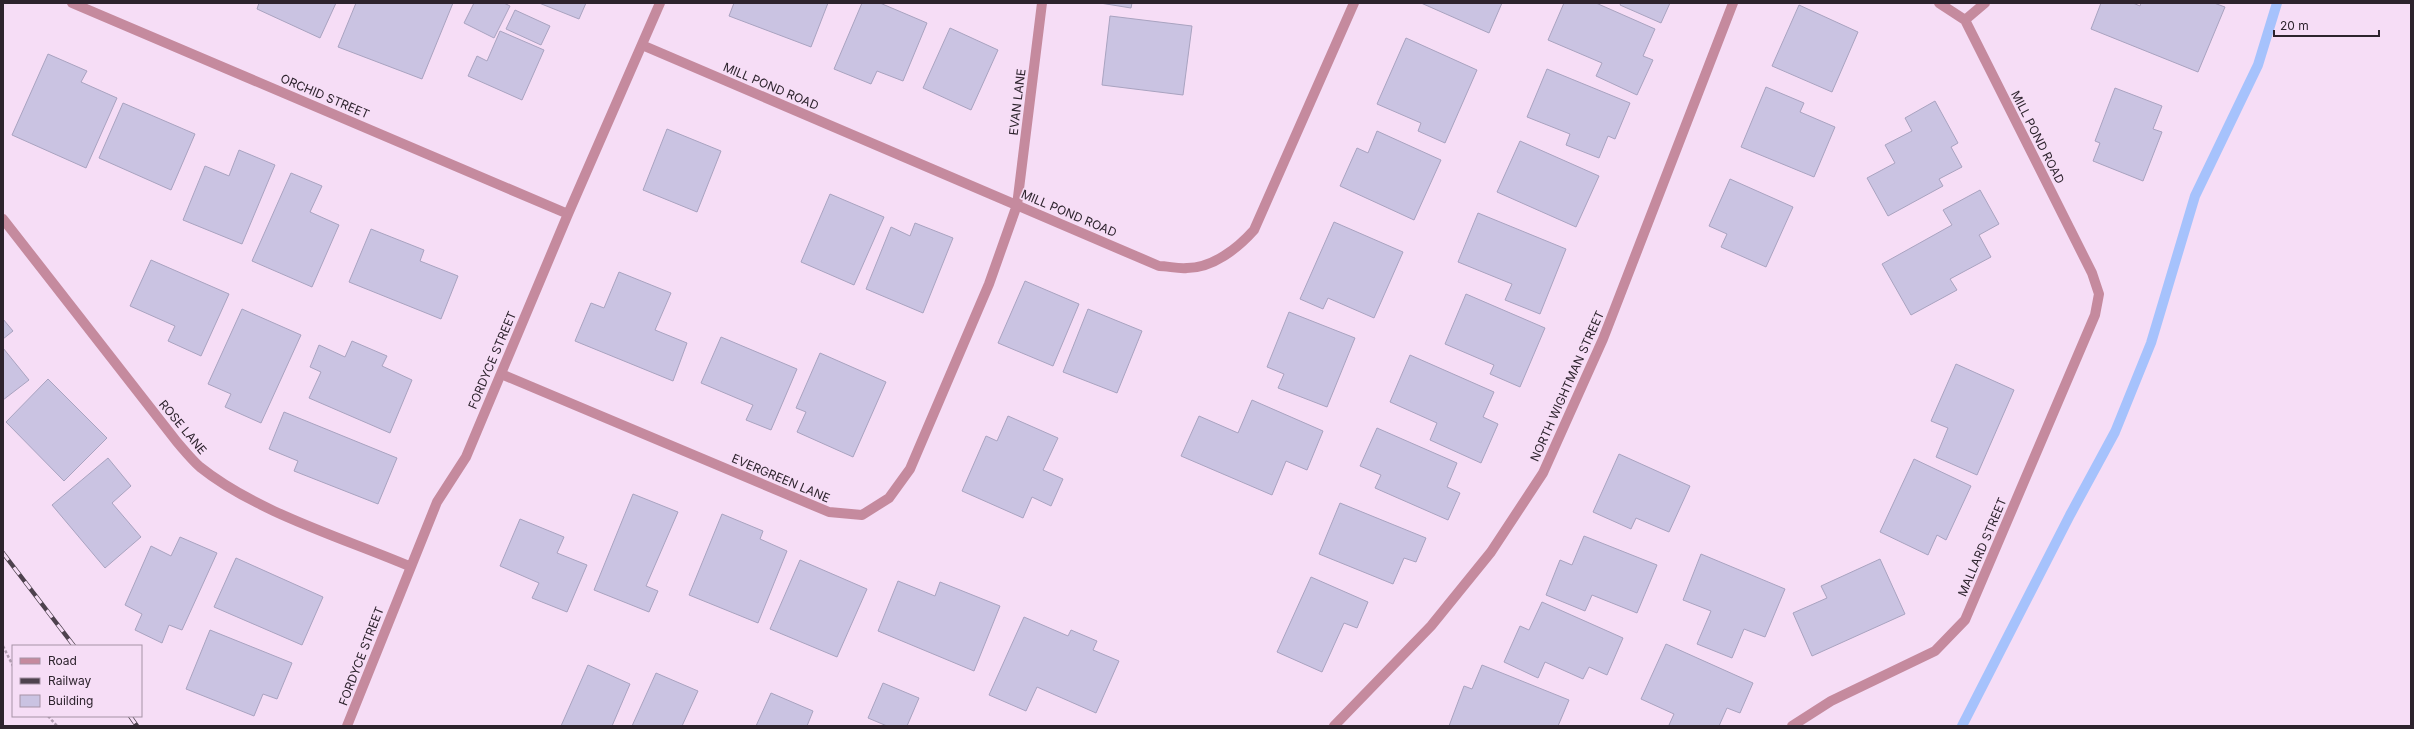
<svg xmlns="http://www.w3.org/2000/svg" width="2414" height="729" viewBox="0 0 2414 729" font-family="Inter,sans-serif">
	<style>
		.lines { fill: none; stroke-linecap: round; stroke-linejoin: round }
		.stream { stroke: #a6c2fc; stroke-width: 10 }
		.building { fill: #cac3e2; stroke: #a9a3c0 }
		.path { stroke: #b19db1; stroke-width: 2.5; stroke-dasharray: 3 2; stroke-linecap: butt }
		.minor { stroke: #c58a9e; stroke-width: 10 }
		.rail-casing { stroke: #4e424e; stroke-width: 4.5 }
		.rail { stroke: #f6ddf6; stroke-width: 3; stroke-dasharray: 9; stroke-linecap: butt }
		.labels { text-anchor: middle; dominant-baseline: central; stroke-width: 3.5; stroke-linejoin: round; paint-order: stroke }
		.street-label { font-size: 12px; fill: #2d232d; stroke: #f6ddf6 }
	</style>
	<rect width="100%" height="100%" fill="#f6ddf6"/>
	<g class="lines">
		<!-- stream -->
		<path class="stream" d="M 1962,726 L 2070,515 L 2115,432 L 2151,343 L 2195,196 L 2258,65 L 2277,3"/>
	</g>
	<!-- building -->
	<path class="building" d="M 259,3 L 336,3 L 320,38 L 257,9 Z
		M 356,3 L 453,3 L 422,79 L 338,47 Z
		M 474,3 L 504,3 L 510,6 L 494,38 L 464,23 Z
		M 539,3 L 586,3 L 579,19 Z
		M 734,3 L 828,3 L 811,47 L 729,16 Z
		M 862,3 L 880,3 L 927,23 L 903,81 L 877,71 L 871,84 L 834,69 Z
		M 1100,3 L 1132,3 L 1131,8 Z
		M 1421,3 L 1502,3 L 1489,33 Z
		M 1564,3 L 1596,3 L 1655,29 L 1643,56 L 1653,60 L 1637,95 L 1596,76 L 1602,63 L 1548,40 Z
		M 1621,3 L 1670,3 L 1661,23 L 1620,5 Z
		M 2101,3 L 2133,3 L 2140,6 L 2141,3 L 2214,3 L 2225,7 L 2198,72 L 2091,29 Z
		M 1799,5 L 1858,32 L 1832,92 L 1772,66 Z
		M 515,10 L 550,26 L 541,45 L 506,29 Z
		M 1110,16 L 1192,26 L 1183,95 L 1102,85 Z
		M 950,28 L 998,50 L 971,110 L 923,88 Z
		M 500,31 L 544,50 L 522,100 L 468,76 L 477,56 L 487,61 Z
		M 1406,38 L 1477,70 L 1445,143 L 1418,131 L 1421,123 L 1377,104 Z
		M 48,54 L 87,71 L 81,82 L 117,98 L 86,168 L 12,135 Z
		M 1547,69 L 1630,103 L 1615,139 L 1608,136 L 1599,158 L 1566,145 L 1570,134 L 1527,117 Z
		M 1766,87 L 1804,103 L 1800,112 L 1835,127 L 1814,177 L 1741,147 Z
		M 2115,88 L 2162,106 L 2153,129 L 2162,132 L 2143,181 L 2093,161 L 2100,143 L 2095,141 Z
		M 1935,101 L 1958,143 L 1951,147 L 1962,167 L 1939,179 L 1943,186 L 1888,216 L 1867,178 L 1895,163 L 1885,145 L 1912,131 L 1905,118 Z
		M 123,103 L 195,134 L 171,190 L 99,158 Z
		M 667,129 L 721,151 L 697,212 L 643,190 Z
		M 1377,131 L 1441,160 L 1414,220 L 1340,186 L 1357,148 L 1368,153 Z
		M 1520,141 L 1599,176 L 1576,227 L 1497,192 Z
		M 239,150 L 275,165 L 242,244 L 183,220 L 205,166 L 229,176 Z
		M 291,173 L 322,186 L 310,212 L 339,225 L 312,287 L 252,261 Z
		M 1730,179 L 1793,207 L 1766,267 L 1721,247 L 1727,234 L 1709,226 Z
		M 1980,190 L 1999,224 L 1979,235 L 1991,257 L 1950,279 L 1957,290 L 1911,315 L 1882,264 L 1952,225 L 1943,210 Z
		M 830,194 L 884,217 L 854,285 L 801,262 Z
		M 1478,213 L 1566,249 L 1540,314 L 1505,300 L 1512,284 L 1458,262 Z
		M 1334,222 L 1403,252 L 1374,318 L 1328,298 L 1323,309 L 1300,299 Z
		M 915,223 L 953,238 L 923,313 L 866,289 L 891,227 L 910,236 Z
		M 371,229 L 424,250 L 420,261 L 458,276 L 441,319 L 349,282 Z
		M 151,260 L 229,294 L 201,356 L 168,341 L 175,326 L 130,306 Z
		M 619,272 L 671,293 L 655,330 L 687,343 L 673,381 L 575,341 L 591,303 L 604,308 Z
		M 1025,281 L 1079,304 L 1053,366 L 998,343 Z
		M 1466,294 L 1545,328 L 1520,387 L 1490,374 L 1494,365 L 1445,344 Z
		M 242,309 L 301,335 L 261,423 L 225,407 L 231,394 L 208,384 Z
		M 1088,309 L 1142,331 L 1117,393 L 1063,372 Z
		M 1289,312 L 1355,338 L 1327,407 L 1278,388 L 1284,374 L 1267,367 Z
		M 3,319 L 13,331 L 3,339 Z
		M 721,337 L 797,369 L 771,430 L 746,420 L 753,405 L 701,383 Z
		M 352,341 L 387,356 L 382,366 L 412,380 L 390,433 L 309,398 L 321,372 L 310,367 L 319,345 L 345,357 Z
		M 3,348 L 29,380 L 3,400 Z
		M 820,353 L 886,382 L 853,457 L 797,432 L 806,412 L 796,408 Z
		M 1410,355 L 1494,392 L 1483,417 L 1498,424 L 1481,463 L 1430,440 L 1437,423 L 1390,402 Z
		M 1956,364 L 2014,390 L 1977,475 L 1936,457 L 1948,428 L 1931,421 Z
		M 48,379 L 107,438 L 64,481 L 6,422 Z
		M 1252,400 L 1323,431 L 1307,470 L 1286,461 L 1272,495 L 1181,456 L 1199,416 L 1238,433 Z
		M 284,412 L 397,458 L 378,504 L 294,471 L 298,461 L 269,449 Z
		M 1008,416 L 1058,438 L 1043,470 L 1063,479 L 1051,506 L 1032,497 L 1023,518 L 962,491 L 986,436 L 997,441 Z
		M 1377,428 L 1457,463 L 1447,487 L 1460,493 L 1448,520 L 1375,488 L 1381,475 L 1360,466 Z
		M 1619,454 L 1690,486 L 1669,532 L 1636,518 L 1631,529 L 1593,512 Z
		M 108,458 L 131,486 L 112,503 L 141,537 L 105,568 L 52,505 Z
		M 1914,459 L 1971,486 L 1946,540 L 1937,535 L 1928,555 L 1880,532 Z
		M 633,494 L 678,512 L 646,586 L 658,591 L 649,612 L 594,590 Z
		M 1340,503 L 1426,538 L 1416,562 L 1404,558 L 1393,584 L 1319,554 Z
		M 722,514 L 763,531 L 760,539 L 787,551 L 758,623 L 689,595 Z
		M 520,519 L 564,537 L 557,553 L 587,565 L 567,612 L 532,598 L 539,583 L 500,566 Z
		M 1584,536 L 1657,565 L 1637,613 L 1592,595 L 1585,611 L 1546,595 L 1560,560 L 1572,565 Z
		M 180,537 L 217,553 L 182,630 L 169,625 L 162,643 L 135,630 L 142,614 L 125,605 L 151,546 L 171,556 Z
		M 1701,554 L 1785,589 L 1765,637 L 1744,629 L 1732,658 L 1697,644 L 1711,611 L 1683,600 Z
		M 236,558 L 323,597 L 302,645 L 214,607 Z
		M 1880,559 L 1905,614 L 1812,656 L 1793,613 L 1827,598 L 1821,586 Z
		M 800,560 L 867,589 L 837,657 L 770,629 Z
		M 1311,577 L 1368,602 L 1357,628 L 1344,623 L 1322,672 L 1277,652 Z
		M 898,581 L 935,596 L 940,582 L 1000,606 L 974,671 L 878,631 Z
		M 1542,602 L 1623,638 L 1607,675 L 1589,667 L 1583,679 L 1545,662 L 1538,678 L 1504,662 L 1520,626 L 1529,630 Z
		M 1024,617 L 1068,636 L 1071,630 L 1097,641 L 1093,650 L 1119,661 L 1096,713 L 1037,687 L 1026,711 L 989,695 Z
		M 210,630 L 292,663 L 277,699 L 263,694 L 254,716 L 186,689 Z
		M 1666,644 L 1753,683 L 1740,713 L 1727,708 L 1719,726 L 1672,726 L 1669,725 L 1674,714 L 1641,699 Z
		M 588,665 L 630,684 L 612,726 L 561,726 Z
		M 1482,665 L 1569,700 L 1558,726 L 1449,726 L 1464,686 L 1472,689 Z
		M 656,673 L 698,691 L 682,726 L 632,726 Z
		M 883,683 L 919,698 L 907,726 L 887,726 L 868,718 Z
		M 771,693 L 813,711 L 807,726 L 756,726 Z"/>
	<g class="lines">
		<!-- path -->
		<path class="path" d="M 3,646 L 13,666
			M 48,716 L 57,726"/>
		<!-- minor -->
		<path class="minor" d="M 72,3 L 568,214
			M 1965,20 L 1985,3
			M 642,45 L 1159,266 C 1168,266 1178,269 1187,268 C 1213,268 1238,248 1254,230 L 1354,3
			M 3,219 L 177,442 C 184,450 192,460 200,467 C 256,512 343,538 409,566
			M 501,374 L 829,512 L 862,515 L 889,498 L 910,469 L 989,284 L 1017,205 L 1042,3
			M 347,726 L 437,502 L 466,457 L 568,214 L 660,3
			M 1334,726 L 1431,626 L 1491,552 L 1543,473 L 1603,339 L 1733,3
			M 1792,726 L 1831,701 L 1935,651 L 1965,620 L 2095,315 L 2099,294 L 2092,273 L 1965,20 L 1939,3"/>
		<!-- rail casing -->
		<g class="rail-casing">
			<path id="rail" d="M 3,553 L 74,646
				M 130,716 L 137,726"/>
		</g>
		<!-- rail -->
		<use href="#rail" class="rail"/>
	</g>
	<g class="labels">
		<!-- street labels -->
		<g class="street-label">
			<text transform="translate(771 86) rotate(23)">MILL POND ROAD</text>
			<text transform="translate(325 96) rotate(23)">ORCHID STREET</text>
			<text transform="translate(1017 102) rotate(-83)">EVAN LANE</text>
			<text transform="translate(2038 137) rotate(63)">MILL POND ROAD</text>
			<text transform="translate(1069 213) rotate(23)">MILL POND ROAD</text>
			<text transform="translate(492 360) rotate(-67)">FORDYCE STREET</text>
			<text transform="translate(1567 386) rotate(-66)">NORTH WIGHTMAN STREET</text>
			<text transform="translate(183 427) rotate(50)">ROSE LANE</text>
			<text transform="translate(781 478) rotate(23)">EVERGREEN LANE</text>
			<text transform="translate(1982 547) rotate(-67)">MALLARD STREET</text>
			<text transform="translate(361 656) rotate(-69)">FORDYCE STREET</text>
		</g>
	</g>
	<!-- border -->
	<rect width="2414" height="729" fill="none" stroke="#2d232d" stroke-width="8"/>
	<!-- legend -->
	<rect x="12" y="645" width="130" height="72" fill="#f6ddf6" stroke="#a693a6"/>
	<rect x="20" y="658" width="20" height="6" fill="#c58a9e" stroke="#a693a6"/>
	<text x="48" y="665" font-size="12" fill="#2d232d">Road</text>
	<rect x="20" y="678" width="20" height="6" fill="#4e424e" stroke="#a693a6"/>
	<text x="48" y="685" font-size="12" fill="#2d232d">Railway</text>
	<rect x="20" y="695" width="20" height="12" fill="#cac3e2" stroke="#a693a6"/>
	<text x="48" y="705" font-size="12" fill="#2d232d">Building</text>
	<!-- scale -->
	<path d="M2274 30v6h105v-6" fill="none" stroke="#2d232d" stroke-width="2"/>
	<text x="2280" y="30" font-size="12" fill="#2d232d" stroke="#f6ddf6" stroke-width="3" paint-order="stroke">20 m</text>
</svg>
